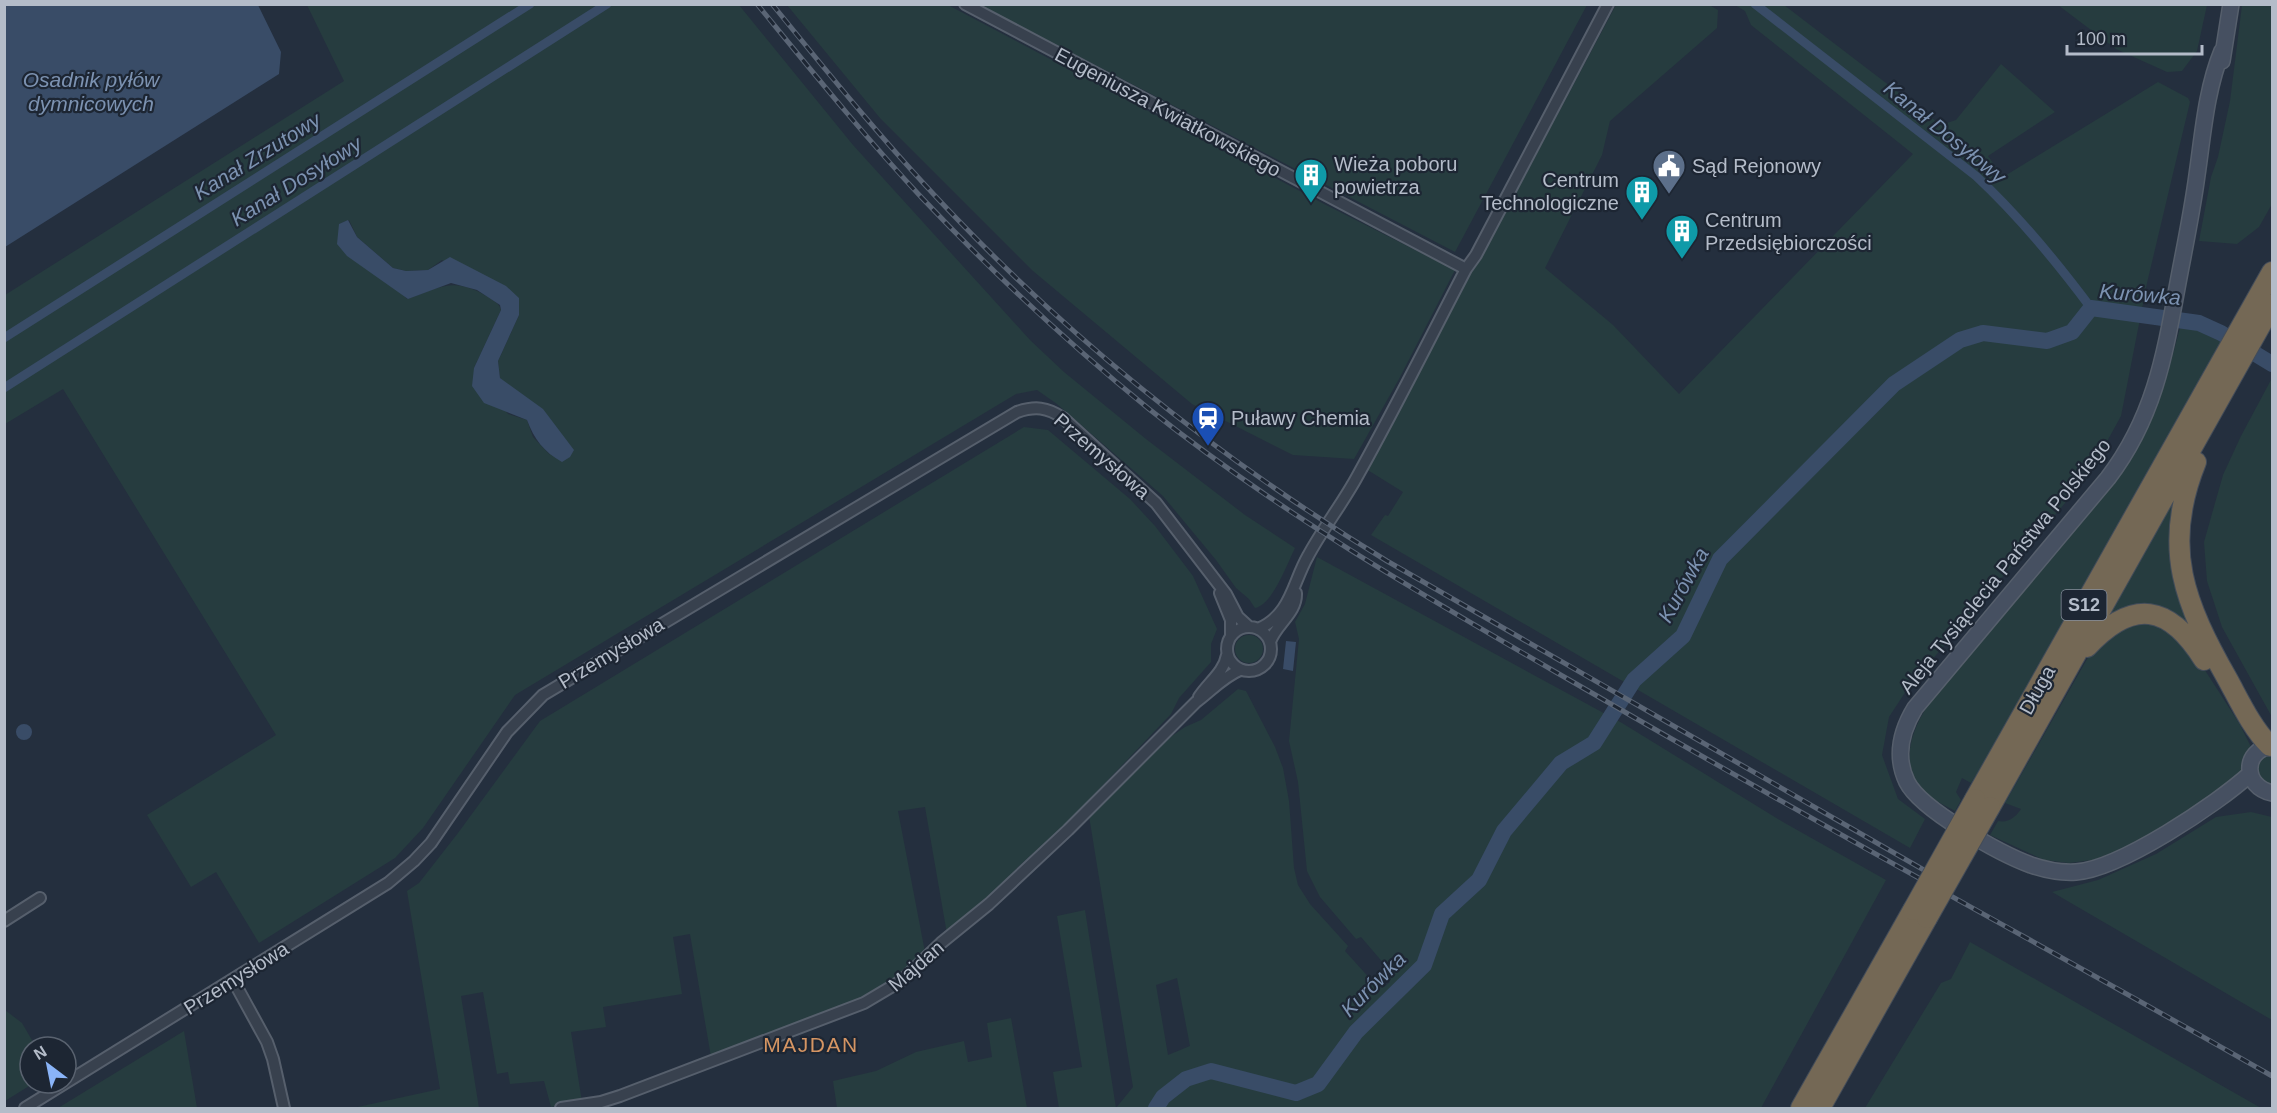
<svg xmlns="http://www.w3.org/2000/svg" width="2277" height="1113" viewBox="0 0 2277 1113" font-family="Arial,sans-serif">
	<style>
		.green { fill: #263c3f; fill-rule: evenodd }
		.water { fill: #394c67 }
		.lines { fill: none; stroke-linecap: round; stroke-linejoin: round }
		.canal { stroke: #394c67; stroke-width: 9 }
		.river { stroke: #394c67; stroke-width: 16 }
		.street-casing { stroke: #565f6c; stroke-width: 14 }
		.secondary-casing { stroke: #565f6c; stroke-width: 18 }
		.highway-casing { stroke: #434c59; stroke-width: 22 }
		.street { stroke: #38414e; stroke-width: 10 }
		.secondary { stroke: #465061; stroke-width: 15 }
		.highway { stroke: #746855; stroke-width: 20 }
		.rail-casing { stroke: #5a6575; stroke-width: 5 }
		.rail { stroke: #1d2633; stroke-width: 3; stroke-dasharray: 9; stroke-linecap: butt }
		.highway-bridge-casing { stroke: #434c59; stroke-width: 22; stroke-linecap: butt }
		.highway-bridge { stroke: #746855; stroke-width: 20 }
		.labels { text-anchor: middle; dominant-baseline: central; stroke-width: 4.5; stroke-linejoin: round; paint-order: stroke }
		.shield { fill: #1d2633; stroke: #878f9c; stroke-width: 1.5 }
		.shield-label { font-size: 18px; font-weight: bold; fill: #b4bcc9 }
		.street-label { font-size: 20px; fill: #b4bcc9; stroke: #1d2633 }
		.poi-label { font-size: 20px; fill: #b4bcc9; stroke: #1d2633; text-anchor: start }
		.water-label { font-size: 21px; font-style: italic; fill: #7c92b1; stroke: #1d2633 }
		.neighbourhood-label { font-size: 21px; letter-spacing: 1.5px; fill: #d59563; stroke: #1d2633 }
	</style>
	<rect width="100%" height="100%" fill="#242f3e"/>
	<!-- green -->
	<path class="green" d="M 307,5 L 739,5 L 853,145 L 1030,340 L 1064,372 L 1146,439 L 1245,515 L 1295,548 C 1287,564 1273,604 1255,608 L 1249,599 L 1236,588 L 1216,560 L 1163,496 L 1057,404 L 1037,390 L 1016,394 L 515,695 L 423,828 L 395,858 L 259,943 L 216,872 L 191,887 L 147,815 L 276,735 L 63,389 L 5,424 L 5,295 L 344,81 ZM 349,220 L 357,237 L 393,268 L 406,271 L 428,270 L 442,260 L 519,315 L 498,361 L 500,378 L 550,455 L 533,437 L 527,420 L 508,414 L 474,368 L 501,310 C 499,303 494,301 488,297 C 454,276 441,287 407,299 L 339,224 Z
		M 787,5 L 948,5 L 1326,205 L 1455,270 L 1399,379 L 1354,459 L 1293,455 L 1192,404 L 1033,271 L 880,118 Z
		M 980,5 L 1587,5 L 1455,252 Z
		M 1616,5 L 1709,5 L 1718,10 L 1717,28 L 1610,121 L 1602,155 L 1545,268 L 1613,325 L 1679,394 L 1913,154 L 1751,25 L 1745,11 L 1735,5 L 1784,5 L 1941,125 L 1956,120 L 2001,64 L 2055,112 L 1988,156 L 2003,177 L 2158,82 L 2188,98 L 2190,102 L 2147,283 L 2121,416 L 2088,476 L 1908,688 L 1889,717 L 1882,755 L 1898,799 L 1925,819 L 1910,848 L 1371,535 L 1385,515 L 1388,516 L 1403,492 L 1366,469 L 1380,448 L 1376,445 L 1460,288 L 1480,260 Z
		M 2058,5 L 2207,5 L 2197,51 L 2182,71 L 2167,72 L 2116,49 Z
		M 2242,5 L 2272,5 L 2272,204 L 2259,227 L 2237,244 L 2199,241 L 2211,177 L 2218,157 L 2230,101 Z
		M 2180,328 L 2194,329 L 2222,342 L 1997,742 L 1971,783 L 1962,778 L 1956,792 L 1961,800 L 1955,811 C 1946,806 1935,801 1927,794 C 1895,764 1913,727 1933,697 L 2124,470 C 2155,424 2166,380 2180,328 Z
		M 2272,378 L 2272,717 L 2222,627 L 2207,581 L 2204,542 L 2223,475 L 2241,436 Z
		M 1024,427 L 1048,430 L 1130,499 L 1155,526 L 1193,576 L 1217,629 L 1211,644 L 1211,662 L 1179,698 L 1171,714 L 1066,824 L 1019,866 L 994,893 L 947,934 L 925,807 L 898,811 L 925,952 L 900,976 L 864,999 L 711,1057 L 690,934 L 673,937 L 682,994 L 603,1007 L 606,1027 L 571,1032 L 582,1102 L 551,1107 L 544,1081 L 510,1084 L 508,1072 L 497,1074 L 483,992 L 461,996 L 479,1108 L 353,1108 L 440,1089 L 407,891 L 419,883 L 458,833 L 540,721 Z
		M 2181,484 L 2197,635 L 2189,629 L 2111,616 L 2110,611 Z
		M 1317,557 L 1622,723 L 1783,822 L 1886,880 L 1761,1108 L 1059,1108 L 1053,1072 L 1082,1067 L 1057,916 L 1085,910 L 1116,1108 L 1133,1087 L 1089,816 L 1169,738 L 1185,727 L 1201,720 L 1238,689 L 1246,691 L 1275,747 L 1283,768 L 1289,801 L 1294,868 L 1298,885 L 1310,904 L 1348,946 L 1345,951 L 1373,982 L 1378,980 L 1384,987 L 1390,982 L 1382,971 L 1385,965 L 1361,937 L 1356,939 L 1320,897 L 1307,871 L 1298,782 L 1289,741 L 1299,639 L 1295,622 L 1305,604 ZM 1177,978 L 1190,1046 L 1168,1055 L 1156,985 Z
		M 2151,621 L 2190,647 L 2239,723 L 2251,747 L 2246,772 L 2234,777 L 2209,798 L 2144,837 L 2115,852 L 2093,860 L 2069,863 L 2044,860 L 1990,835 L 1998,821 C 2008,823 2015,818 2021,809 L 2005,803 L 2090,654 L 2113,630 Z
		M1235 649a14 14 0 1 1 28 0a14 14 0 1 1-28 0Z
		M 2272,750 L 2272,788 L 2261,783 C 2255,762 2253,762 2272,750 Z
		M 2251,812 L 2272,817 L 2272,1020 L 2052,892 L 2098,880 L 2156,854 L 2216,817 Z
		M 1970,942 L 2261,1108 L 1865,1108 L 1941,983 L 1951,979 Z
		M 5,1010 L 22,1023 L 36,1047 L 30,1047 L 30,1083 L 34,1083 L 5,1101 Z
		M 1011,1018 L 1027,1108 L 837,1108 L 833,1081 L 876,1071 L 916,1052 L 964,1041 L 968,1062 L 992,1057 L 987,1023 Z
		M 184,1031 L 197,1108 L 58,1108 Z"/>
	<!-- water -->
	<path class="water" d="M 5,4 L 258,5 L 281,52 L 279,74 L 5,247 Z
		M 348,220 L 357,237 L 393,268 L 406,271 L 428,270 L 450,257 L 506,286 L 519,298 L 519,315 L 498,361 L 500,378 L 543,409 L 574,450 L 570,457 L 562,462 C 544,452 534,439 527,420 L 484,403 L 472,386 L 474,368 L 501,310 L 500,305 L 477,290 L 451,283 L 408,299 L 347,256 L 337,244 L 339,224 Z
		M 1286,641 L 1296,642 L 1293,671 L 1283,669 Z
		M16 732a8 8 0 1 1 16 0a8 8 0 1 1-16 0Z"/>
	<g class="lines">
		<!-- canal -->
		<path class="canal" d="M 1755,4 L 1976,176 C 2020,217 2056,261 2091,308
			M 4,338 L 530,4
			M 4,388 L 607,4"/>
		<!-- river -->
		<path class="river" d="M 1156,1108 L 1163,1097 L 1186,1079 L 1211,1071 L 1296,1093 L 1318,1084 L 1356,1032 L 1424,965 L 1442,914 L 1479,880 L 1504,831 L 1561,763 L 1594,743 L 1634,680 L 1683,636 L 1720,559 L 1894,384 L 1960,340 L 1983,333 L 2047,341 L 2072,332 L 2091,308 L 2199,323 L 2221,333 L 2272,364"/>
		<!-- street casing -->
		<g class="street-casing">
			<path id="street" d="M 965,4 L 1466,269
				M 1220,593 L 1231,620 L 1231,636
				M1227 649a22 22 0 1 1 44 0a22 22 0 1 1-44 0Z
				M 1258,629 C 1291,615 1292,584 1308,556 C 1323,528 1343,503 1358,475 C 1396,407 1430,338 1466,269 L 1476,255 L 1608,4
				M 1270,642 C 1276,624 1297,613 1296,593
				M 1199,697 C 1209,682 1224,672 1227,655
				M 4,921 L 40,898
				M 233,980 L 267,1042 L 273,1059 L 284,1108
				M 25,1108 L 388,883 L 414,861 L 431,843 L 507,732 L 543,695 L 1017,412 C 1035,406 1047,407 1063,418 L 1156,503 L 1226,594 L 1238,617 L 1249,627
				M 561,1108 L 601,1102 L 620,1096 L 864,1003 L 901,981 L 941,943 L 989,904 L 1068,830 L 1196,702 C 1211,691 1223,677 1240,670"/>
		</g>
		<!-- secondary casing -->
		<g class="secondary-casing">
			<path id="secondary" d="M 2222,51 C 2206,90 2203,134 2197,175 C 2192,213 2184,250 2177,288 C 2164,359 2153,419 2108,478 L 1915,708 C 1901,731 1895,757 1907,782 C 1921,810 2001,854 2031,865 C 2046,870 2061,873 2076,872 C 2120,869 2217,804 2250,774
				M 2222,61 L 2231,4
				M 2272,746 C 2242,750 2243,787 2272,793"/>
		</g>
		<!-- highway casing -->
		<g class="highway-casing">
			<path id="highway" d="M 2196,462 C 2161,548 2185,604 2228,680 C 2240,702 2252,728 2270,746
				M 2087,647 C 2133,598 2169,604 2204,660
				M 1975,799 L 2272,272
				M 1990,807 L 2272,305
				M 1801,1108 L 1913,910
				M 1820,1108 L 1927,918"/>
		</g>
		<!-- street -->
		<use href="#street" class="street"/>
		<!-- secondary -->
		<use href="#secondary" class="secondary"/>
		<!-- highway -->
		<use href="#highway" class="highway"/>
		<!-- rail casing -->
		<g class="rail-casing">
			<path id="rail" d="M 757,4 C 811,70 864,136 922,198 C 993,273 1069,344 1149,409 C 1287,519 1440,605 1592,693 C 1817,824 2046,947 2272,1076
				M 772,4 C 832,78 892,152 959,221 C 1086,353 1231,466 1387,561 L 1950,885"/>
		</g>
		<!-- rail -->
		<use href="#rail" class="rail"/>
		<!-- highway-bridge casing -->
		<g class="highway-bridge-casing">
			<path id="highway-bridge" d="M 1913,910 L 1975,799
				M 1927,918 L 1990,807"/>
		</g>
		<!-- highway-bridge -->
		<use href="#highway-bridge" class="highway-bridge"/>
	</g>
	<!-- icons -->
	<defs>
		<g id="civic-pin" transform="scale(1.725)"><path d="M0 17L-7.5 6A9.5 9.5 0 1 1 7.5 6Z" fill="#5c6f8a" stroke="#1d2633"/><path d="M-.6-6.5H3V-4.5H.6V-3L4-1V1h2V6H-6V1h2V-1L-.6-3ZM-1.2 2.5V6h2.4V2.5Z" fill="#fff"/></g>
		<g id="building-pin" transform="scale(1.725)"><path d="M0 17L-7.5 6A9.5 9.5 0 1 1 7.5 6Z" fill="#0f9aa8" stroke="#1d2633"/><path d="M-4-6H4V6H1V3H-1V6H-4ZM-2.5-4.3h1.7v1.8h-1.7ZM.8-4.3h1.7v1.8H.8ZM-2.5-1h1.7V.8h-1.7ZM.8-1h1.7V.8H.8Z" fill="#fff"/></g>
		<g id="station-pin" transform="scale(1.725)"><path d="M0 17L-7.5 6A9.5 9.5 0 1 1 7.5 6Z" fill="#1a4fb4" stroke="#1d2633"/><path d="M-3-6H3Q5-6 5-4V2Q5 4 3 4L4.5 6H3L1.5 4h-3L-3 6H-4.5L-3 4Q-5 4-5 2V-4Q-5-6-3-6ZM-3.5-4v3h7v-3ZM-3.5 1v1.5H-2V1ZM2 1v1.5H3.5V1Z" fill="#fff"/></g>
	</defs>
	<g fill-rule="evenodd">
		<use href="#civic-pin" x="1669" y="166"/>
		<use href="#building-pin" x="1311" y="175"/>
		<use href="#building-pin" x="1642" y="192"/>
		<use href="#building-pin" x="1682" y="231"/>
		<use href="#station-pin" x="1208" y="418"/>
	</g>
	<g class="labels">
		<!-- shield labels -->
		<rect class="shield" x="2061.5" y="590" width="45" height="30" rx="4.5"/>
		<g class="shield-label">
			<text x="2084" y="605">S12</text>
		</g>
		<!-- street labels -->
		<g class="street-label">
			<text transform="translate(1168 112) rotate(28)">Eugeniusza Kwiatkowskiego</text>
			<text transform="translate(1102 456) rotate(41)">Przemysłowa</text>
			<text transform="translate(2005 566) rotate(-51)">Aleja Tysiąclecia Państwa Polskiego</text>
			<text transform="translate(611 653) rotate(-31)">Przemysłowa</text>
			<text transform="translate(2037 690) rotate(-61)">Długa</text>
			<text transform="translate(916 966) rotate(-41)">Majdan</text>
			<text transform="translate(236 978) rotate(-32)">Przemysłowa</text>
		</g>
		<!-- poi labels -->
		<g class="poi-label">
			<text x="1334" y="164">Wieża poboru<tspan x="1334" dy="23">powietrza</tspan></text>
			<text x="1692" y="166">Sąd Rejonowy</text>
			<text x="1619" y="180" text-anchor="end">Centrum<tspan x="1619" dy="23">Technologiczne</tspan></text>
			<text x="1705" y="220">Centrum<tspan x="1705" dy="23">Przedsiębiorczości</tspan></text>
			<text x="1231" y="418">Puławy Chemia</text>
		</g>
		<!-- water labels -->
		<g class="water-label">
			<text x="91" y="79">Osadnik pyłów<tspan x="91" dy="24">dymnicowych</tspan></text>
			<text transform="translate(1945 132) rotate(39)">Kanał Dosyłowy</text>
			<text transform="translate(257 156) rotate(-32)">Kanał Zrzutowy</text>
			<text transform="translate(296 181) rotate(-32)">Kanał Dosyłowy</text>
			<text transform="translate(2140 294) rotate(5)">Kurówka</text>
			<text transform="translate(1683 585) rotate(-61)">Kurówka</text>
			<text transform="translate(1373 984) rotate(-45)">Kurówka</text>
		</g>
		<!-- neighbourhood labels -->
		<g class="neighbourhood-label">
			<text x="811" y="1044">MAJDAN</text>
		</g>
	</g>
	<!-- border -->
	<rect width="2277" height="1113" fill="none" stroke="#b4bcc9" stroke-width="12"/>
	<!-- north arrow -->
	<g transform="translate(48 1065) rotate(328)"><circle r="28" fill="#1d2633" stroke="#59626f" stroke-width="1.5"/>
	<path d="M0-4.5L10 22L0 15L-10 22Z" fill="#8ab4f8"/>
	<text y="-9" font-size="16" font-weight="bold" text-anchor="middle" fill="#b4bcc9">N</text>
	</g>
	<!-- scale -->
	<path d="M2067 45v9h135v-9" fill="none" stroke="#b4bcc9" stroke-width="3"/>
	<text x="2076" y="45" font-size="18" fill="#b4bcc9" stroke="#1d2633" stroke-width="4.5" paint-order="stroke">100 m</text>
</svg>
